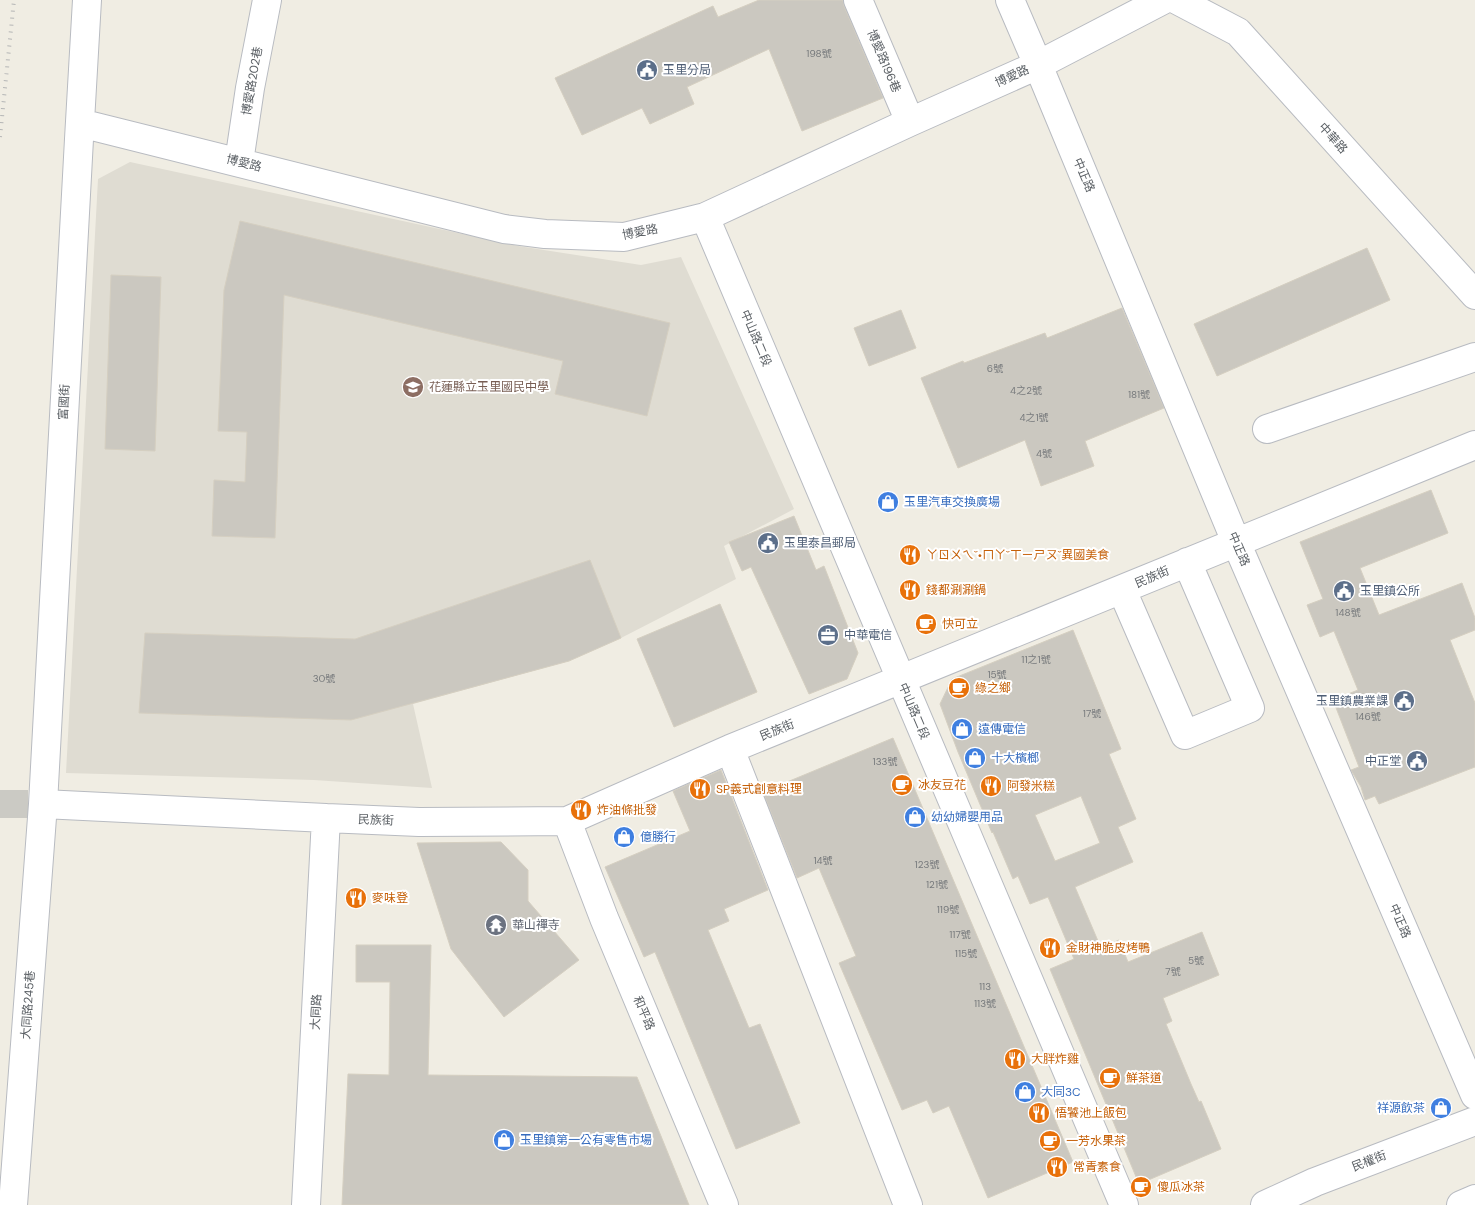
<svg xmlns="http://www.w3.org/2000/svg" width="1475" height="1205" viewBox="0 0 1475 1205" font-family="'DM Sans','Noto Sans TC',sans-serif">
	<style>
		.education { fill: #dfdcd2 }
		.building { fill: #cbc8c0; stroke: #d5cfc1; fill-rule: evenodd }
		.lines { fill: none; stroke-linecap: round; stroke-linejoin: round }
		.minor-tunnel { stroke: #cbcac4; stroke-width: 28; stroke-dasharray: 28 14; stroke-linecap: butt }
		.minor-casing { stroke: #b8bbc1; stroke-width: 30 }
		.minor { stroke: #fff; stroke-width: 28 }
		.rail { stroke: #b5b6b6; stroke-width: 4; stroke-dasharray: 1 6; stroke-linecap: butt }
		.labels { text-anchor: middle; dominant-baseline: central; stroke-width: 4; stroke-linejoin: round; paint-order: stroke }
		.number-label { font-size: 10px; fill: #777a7c }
		.street-label { font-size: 12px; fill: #5b6065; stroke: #fff }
		.service-label { font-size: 12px; fill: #4e5e75; stroke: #fff; text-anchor: start }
		.education-label { font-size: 12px; fill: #785e54; stroke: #fff; text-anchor: start }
		.shop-label { font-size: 12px; fill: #366cbe; stroke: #fff; text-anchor: start }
		.food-label { font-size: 12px; fill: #c56008; stroke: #fff; text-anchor: start }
		.worship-label { font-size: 12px; fill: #5b616d; stroke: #fff; text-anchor: start }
	</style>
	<rect width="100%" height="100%" fill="#f0ede3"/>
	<!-- education -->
	<path class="education" d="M 130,162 L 518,246 L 641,265 L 681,257 L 794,509 L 724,546 L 736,579 L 621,638 L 569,661 L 413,704 L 432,788 L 314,780 L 66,773 L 98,179 Z"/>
	<!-- building -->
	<path class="building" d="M 759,0 L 843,0 L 844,6 L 883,98 L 802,131 L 769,49 L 687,87 L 694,104 L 650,124 L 642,108 L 582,135 L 555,78 L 713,6 L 718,17 Z
		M 240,221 L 670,323 L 647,416 L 555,394 L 563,361 L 284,295 L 275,538 L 212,536 L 214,480 L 245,482 L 247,432 L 218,431 L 224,290 Z
		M 1367,248 L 1390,300 L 1217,376 L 1194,324 Z
		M 111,275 L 161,277 L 155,451 L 105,449 Z
		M 1122,308 L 1164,408 L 1085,441 L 1094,466 L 1041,486 L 1025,440 L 958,468 L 921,378 L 963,361 L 964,363 L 1045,333 L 1047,338 Z
		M 901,310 L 916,348 L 869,366 L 854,328 Z
		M 1431,490 L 1448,533 L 1360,568 L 1379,615 L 1462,583 L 1475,618 L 1475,630 L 1450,640 L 1475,703 L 1475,767 L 1379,804 L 1375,796 L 1365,800 L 1361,787 L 1351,770 L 1359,767 L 1333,700 L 1358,690 L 1334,631 L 1320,637 L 1307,605 L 1323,599 L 1300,542 Z
		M 794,516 L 816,570 L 824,566 L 858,653 L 847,679 L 809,694 L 751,567 L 742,571 L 729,542 Z
		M 590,560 L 621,638 L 569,661 L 351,720 L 139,713 L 145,633 L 355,639 Z
		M 720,604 L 757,692 L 674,727 L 637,639 Z
		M 1073,630 L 1121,749 L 1109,754 L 1136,819 L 1118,827 L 1133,862 L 1075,887 L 1101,948 L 1119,940 L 1128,962 L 1202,932 L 1219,975 L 1163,998 L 1172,1021 L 1166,1024 L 1191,1084 L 1199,1102 L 1201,1101 L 1221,1149 L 1139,1184 L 1050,969 L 1074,959 L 1048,897 L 1030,904 L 1018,876 L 1013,879 L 993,832 L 992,833 L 958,752 L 940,704 L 952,679 ZM 1081,796 L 1100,843 L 1055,861 L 1035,815 Z
		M 893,738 L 1073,1162 L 988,1198 L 949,1106 L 933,1113 L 927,1100 L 902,1110 L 839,963 L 856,956 L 819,868 L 797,878 L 763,792 Z
		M 721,770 L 768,890 L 724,909 L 729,921 L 708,930 L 749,1028 L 760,1024 L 800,1123 L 736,1149 L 655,952 L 644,957 L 605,867 L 690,831 L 673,791 Z
		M 501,842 L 528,870 L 528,901 L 579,960 L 504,1017 L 451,949 L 417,843 Z
		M 356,945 L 431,945 L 428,1075 L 637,1077 L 689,1205 L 342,1205 L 348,1074 L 389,1075 L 390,982 L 356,982 Z"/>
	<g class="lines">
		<!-- minor-tunnel -->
		<path class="minor-tunnel" d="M 0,804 L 43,804"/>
		<!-- minor casing -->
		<g class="minor-casing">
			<path id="minor" d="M 858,0 L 910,122
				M 1010,0 L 1038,65 L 1236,542 L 1475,1095
				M 1177,0 L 1238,32 L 1475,295
				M 80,123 L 504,229 L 545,234 L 624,237 L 705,217 L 910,122 L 1038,65 L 1163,0
				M 239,162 L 250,88 L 267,0
				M 705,217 L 1124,1205
				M 1267,429 L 1475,357
				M 1122,590 L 1185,735 L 1250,708 L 1187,562
				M 730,749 L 908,1205
				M 43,804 L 326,818 L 419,822 L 567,821 L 730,749 L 1475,445
				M 567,821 L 604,918 L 724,1205
				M 13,1205 L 43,804 L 79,139 L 87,0
				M 306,1205 L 326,818
				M 1265,1205 L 1315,1182 L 1475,1121
				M 1461,1205 L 1475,1199"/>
		</g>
		<!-- minor -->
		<use href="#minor" class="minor"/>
		<!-- rail -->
		<path class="rail" d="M 0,137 L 14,0"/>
	</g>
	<!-- icons -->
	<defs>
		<g id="civic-disc" transform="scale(1.125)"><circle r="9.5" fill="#5c6f8a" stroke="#fff"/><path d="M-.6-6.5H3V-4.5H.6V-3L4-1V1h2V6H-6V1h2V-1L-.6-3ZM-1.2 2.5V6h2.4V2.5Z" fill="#fff"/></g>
		<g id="school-disc" transform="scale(1.125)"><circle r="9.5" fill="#8d6e63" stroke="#fff"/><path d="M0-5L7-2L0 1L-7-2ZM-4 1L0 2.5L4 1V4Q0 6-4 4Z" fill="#fff"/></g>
		<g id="shop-disc" transform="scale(1.125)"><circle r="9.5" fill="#3f7fe0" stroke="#fff"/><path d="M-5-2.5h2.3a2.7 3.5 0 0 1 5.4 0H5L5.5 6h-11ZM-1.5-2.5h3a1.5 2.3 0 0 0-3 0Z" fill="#fff"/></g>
		<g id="restaurant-disc" transform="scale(1.125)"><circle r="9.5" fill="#e8710a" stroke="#fff"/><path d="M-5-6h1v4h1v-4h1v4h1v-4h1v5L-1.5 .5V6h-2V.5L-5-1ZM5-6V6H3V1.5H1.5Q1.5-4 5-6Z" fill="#fff"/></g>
		<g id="cafe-disc" transform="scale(1.125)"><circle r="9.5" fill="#e8710a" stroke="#fff"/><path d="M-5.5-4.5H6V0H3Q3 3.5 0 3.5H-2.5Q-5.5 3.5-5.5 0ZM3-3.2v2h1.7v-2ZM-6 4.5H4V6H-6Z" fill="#fff"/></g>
		<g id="office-disc" transform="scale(1.125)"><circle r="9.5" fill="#5c6f8a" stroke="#fff"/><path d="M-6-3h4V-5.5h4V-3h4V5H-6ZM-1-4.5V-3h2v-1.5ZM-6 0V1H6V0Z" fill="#fff"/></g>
		<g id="temple-disc" transform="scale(1.125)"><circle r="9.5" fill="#6b7280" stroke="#fff"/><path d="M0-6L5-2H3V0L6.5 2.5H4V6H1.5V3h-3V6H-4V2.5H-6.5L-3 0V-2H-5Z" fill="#fff"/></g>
	</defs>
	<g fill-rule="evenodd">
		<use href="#civic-disc" x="647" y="70"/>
		<use href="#school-disc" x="413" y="387"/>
		<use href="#shop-disc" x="888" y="502"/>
		<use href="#civic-disc" x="768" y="543"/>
		<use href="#restaurant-disc" x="910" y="555"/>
		<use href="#restaurant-disc" x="910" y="590"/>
		<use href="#civic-disc" x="1344" y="591"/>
		<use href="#cafe-disc" x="926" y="624"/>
		<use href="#office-disc" x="828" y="635"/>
		<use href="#cafe-disc" x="959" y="688"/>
		<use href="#civic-disc" x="1404" y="701"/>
		<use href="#shop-disc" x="962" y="729"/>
		<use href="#shop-disc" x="975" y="758"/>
		<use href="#civic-disc" x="1417" y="761"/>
		<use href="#cafe-disc" x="902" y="785"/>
		<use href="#restaurant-disc" x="991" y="786"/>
		<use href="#restaurant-disc" x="700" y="789"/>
		<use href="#restaurant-disc" x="581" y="810"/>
		<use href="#shop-disc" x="915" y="817"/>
		<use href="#shop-disc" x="624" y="837"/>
		<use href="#restaurant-disc" x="356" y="898"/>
		<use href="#temple-disc" x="496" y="925"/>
		<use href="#restaurant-disc" x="1050" y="948"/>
		<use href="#restaurant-disc" x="1015" y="1059"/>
		<use href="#cafe-disc" x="1110" y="1078"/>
		<use href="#shop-disc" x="1025" y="1092"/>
		<use href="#shop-disc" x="1441" y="1108"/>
		<use href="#restaurant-disc" x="1039" y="1113"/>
		<use href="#shop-disc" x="504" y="1140"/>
		<use href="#cafe-disc" x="1050" y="1141"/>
		<use href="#restaurant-disc" x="1057" y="1167"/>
		<use href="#cafe-disc" x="1141" y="1187"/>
	</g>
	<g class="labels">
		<!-- number labels -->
		<g class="number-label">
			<text x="819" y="53">198號</text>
			<text x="995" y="368">6號</text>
			<text x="1026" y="390">4之2號</text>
			<text x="1139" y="394">181號</text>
			<text x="1034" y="417">4之1號</text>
			<text x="1044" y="453">4號</text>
			<text x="1348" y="612">148號</text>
			<text x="1036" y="659">11之1號</text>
			<text x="997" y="674">15號</text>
			<text x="324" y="678">30號</text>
			<text x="1092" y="713">17號</text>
			<text x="1368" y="716">146號</text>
			<text x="885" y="761">133號</text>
			<text x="823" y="860">14號</text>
			<text x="927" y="864">123號</text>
			<text x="937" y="884">121號</text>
			<text x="948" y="909">119號</text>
			<text x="960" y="934">117號</text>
			<text x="966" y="953">115號</text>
			<text x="1196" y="960">5號</text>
			<text x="1173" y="971">7號</text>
			<text x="985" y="986">113</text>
			<text x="985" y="1003">113號</text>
		</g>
		<!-- street labels -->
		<g class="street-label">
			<text transform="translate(884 61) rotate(67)">博愛路196巷</text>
			<text transform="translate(1012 76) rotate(-24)">博愛路</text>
			<text transform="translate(252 81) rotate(-80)">博愛路202巷</text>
			<text transform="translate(1333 138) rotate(48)">中華路</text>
			<text transform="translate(244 163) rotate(14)">博愛路</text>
			<text transform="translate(1084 175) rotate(67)">中正路</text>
			<text transform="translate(640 232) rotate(-11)">博愛路</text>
			<text transform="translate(756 338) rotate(67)">中山路二段</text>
			<text transform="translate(64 402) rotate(-87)">富國街</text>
			<text transform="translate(1239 549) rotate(67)">中正路</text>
			<text transform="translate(1152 577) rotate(-23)">民族街</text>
			<text transform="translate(914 711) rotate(67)">中山路二段</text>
			<text transform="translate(777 730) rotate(-22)">民族街</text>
			<text transform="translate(376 820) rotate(2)">民族街</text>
			<text transform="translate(1400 921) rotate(67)">中正路</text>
			<text transform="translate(28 1005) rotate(-86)">大同路245巷</text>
			<text transform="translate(316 1012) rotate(-87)">大同路</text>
			<text transform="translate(644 1013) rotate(67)">和平路</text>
			<text transform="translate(1369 1161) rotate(-21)">民權街</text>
		</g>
		<!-- service labels -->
		<g class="service-label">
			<text x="663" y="70">玉里分局</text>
			<text x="784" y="543">玉里泰昌郵局</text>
			<text x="1360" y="591">玉里鎮公所</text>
			<text x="844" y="635">中華電信</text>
			<text x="1388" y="701" text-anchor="end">玉里鎮農業課</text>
			<text x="1401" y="761" text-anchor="end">中正堂</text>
		</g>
		<!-- education labels -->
		<g class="education-label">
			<text x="429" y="387">花蓮縣立玉里國民中學</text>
		</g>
		<!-- shop labels -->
		<g class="shop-label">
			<text x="904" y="502">玉里汽車交換廣場</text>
			<text x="978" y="729">遠傳電信</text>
			<text x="991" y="758">十大檳榔</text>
			<text x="931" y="817">幼幼婦嬰用品</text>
			<text x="640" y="837">億勝行</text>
			<text x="1041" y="1092">大同3C</text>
			<text x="1425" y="1108" text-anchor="end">祥源飲茶</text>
			<text x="520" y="1140">玉里鎮第一公有零售市場</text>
		</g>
		<!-- food labels -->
		<g class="food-label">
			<text x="926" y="555">ㄚㄖㄨㄟˇ•ㄇㄚˇㄒㄧㄕㄡˇ異國美食</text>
			<text x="926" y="590">錢都涮涮鍋</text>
			<text x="942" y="624">快可立</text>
			<text x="975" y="688">綠之鄉</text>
			<text x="918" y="785">冰友豆花</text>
			<text x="1007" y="786">阿發米糕</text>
			<text x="716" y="789">SP義式創意料理</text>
			<text x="597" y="810">炸油條批發</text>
			<text x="372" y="898">麥味登</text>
			<text x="1066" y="948">金財神脆皮烤鴨</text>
			<text x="1031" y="1059">大胖炸雞</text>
			<text x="1126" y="1078">鮮茶道</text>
			<text x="1055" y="1113">悟饕池上飯包</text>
			<text x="1066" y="1141">一芳水果茶</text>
			<text x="1073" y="1167">常青素食</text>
			<text x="1157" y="1187">傻瓜冰茶</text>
		</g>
		<!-- worship labels -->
		<g class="worship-label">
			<text x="512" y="925">華山禪寺</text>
		</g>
	</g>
</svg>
